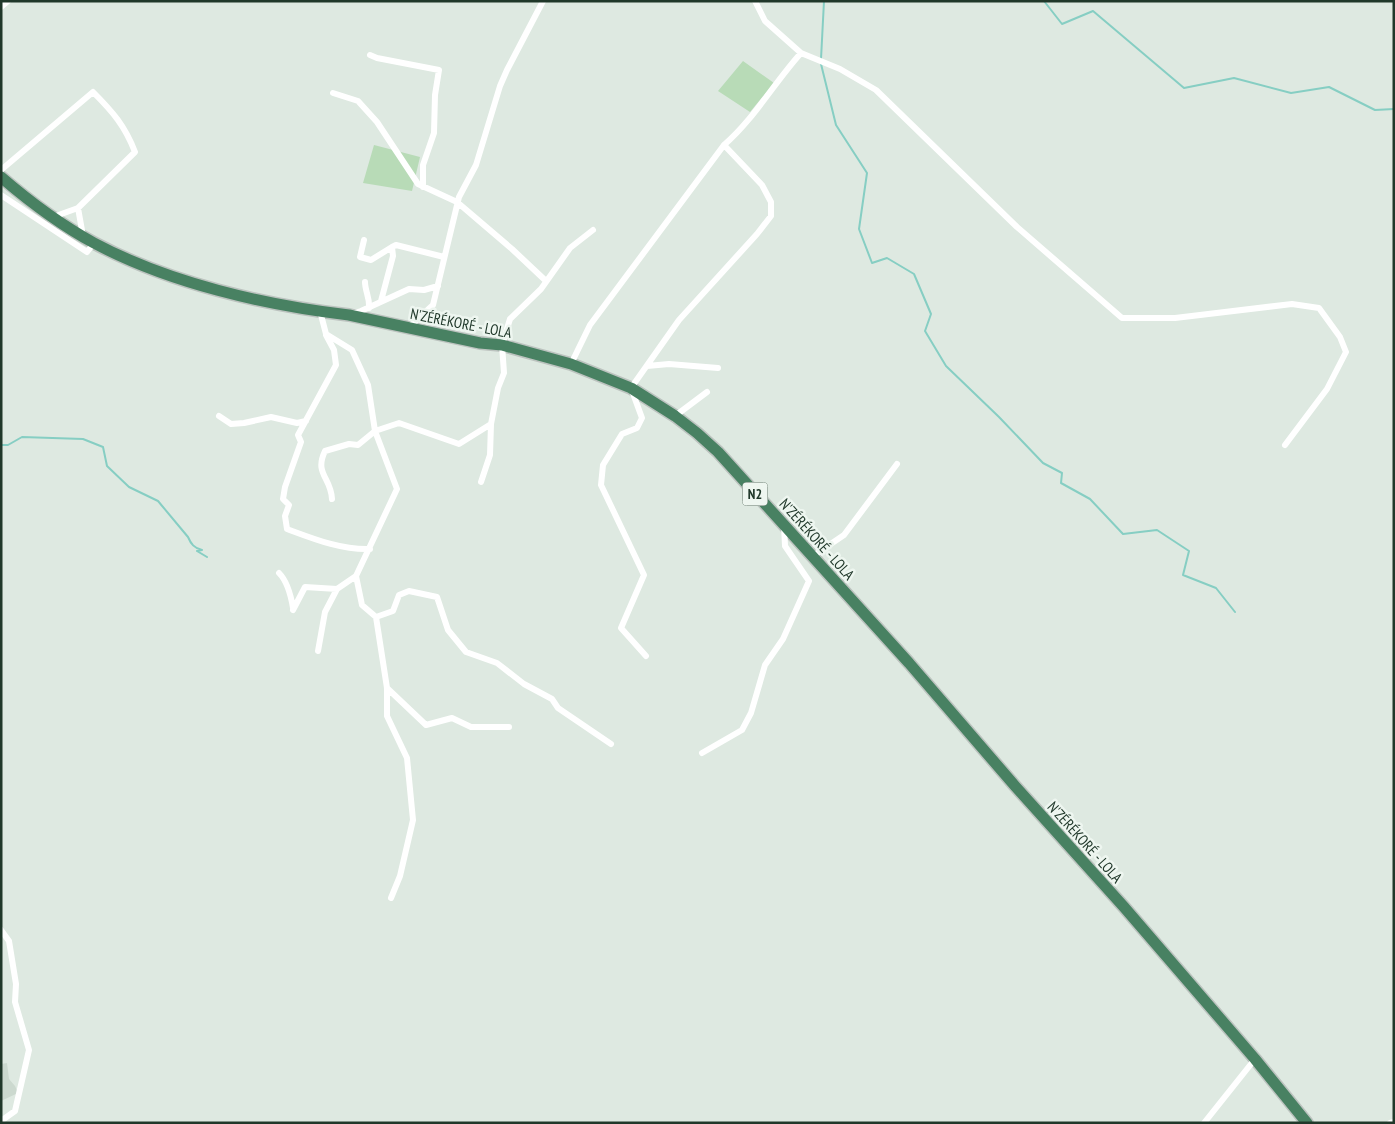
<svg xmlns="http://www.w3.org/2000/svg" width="1395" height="1124" viewBox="0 0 1395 1124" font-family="'PT Sans Narrow',sans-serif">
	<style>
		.built { fill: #ccd9cf }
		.green { fill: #b8dbb7 }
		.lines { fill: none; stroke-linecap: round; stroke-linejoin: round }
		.stream { stroke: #86cec3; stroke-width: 2 }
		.trunk-casing { stroke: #bcc3bf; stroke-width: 14 }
		.minor { stroke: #fff; stroke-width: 6 }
		.trunk { stroke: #488162; stroke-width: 11 }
		.labels { text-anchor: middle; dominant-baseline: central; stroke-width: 5; stroke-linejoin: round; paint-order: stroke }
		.shield { fill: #eef6f0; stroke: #5e7165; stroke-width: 1 }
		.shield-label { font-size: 14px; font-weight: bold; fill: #20382a }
		.street-label { font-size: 15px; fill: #20382a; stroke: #eef6f0 }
	</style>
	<rect width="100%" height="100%" fill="#dee9e1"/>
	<!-- built -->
	<path class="built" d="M 7,1063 L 9,1079 L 15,1086 L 18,1093 L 1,1101 L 1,1064 Z"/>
	<!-- green -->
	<path class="green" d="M 743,61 L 774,83 L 750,112 L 718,91 Z
		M 374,145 L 420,157 L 412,191 L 363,183 Z"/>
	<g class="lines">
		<!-- stream -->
		<path class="stream" d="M 1044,1 L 1062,24 L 1093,11 L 1184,88 L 1234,78 L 1291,93 L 1329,87 L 1375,110 L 1394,109
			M 821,59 L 824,1
			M 821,64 L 836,125 L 867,173 L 859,229 L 872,263 L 887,258 L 914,274 L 931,314 L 925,331 L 946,366 L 999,417 L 1043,463 L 1062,473 L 1061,483 L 1090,499 L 1123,534 L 1157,530 L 1189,551 L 1183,575 L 1216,588 L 1235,612
			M 1,445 L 8,445 L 22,437 L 83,439 L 103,447 L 107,466 L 129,487 L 158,501 L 188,537 C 191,544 194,548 202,550 L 197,551 L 207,557"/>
		<!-- trunk casing -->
		<g class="trunk-casing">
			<path id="trunk" d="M 1,177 C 30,202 61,225 94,243 C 169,283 264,305 349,315 L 480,343 L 502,345 L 571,364 L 631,388 L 675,416 L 697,433 L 718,452 L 909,663 L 1015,786 L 1124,907 L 1255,1059 L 1307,1123"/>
		</g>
		<!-- minor -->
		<path class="minor" d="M 755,1 L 765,21 L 801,53 L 840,69 L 876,90 L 1017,227 L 1122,318 L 1175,318 L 1292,304 L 1319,308 L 1340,337 L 1346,352 L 1327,389 L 1285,445
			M 1,7 L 8,1
			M 370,55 L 377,58 L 439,70 L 435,95 L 434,133 L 423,165 L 423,187
			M 333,93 L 358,101 L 377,122 L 418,184 L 457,202 L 512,249 L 546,281
			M 1,170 L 93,92 C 113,112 125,126 135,152 L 78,208 L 53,217
			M 1,195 L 87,252 L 94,243
			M 78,208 L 83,236
			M 364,240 L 360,257 L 371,260 L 392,247 L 393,256 L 381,301
			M 392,247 L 396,245 L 444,257
			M 365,282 C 365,291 370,298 369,308
			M 320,311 L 326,334 L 352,350 L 368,385 L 375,431 L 397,489 L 356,576 L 362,605 L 376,617 L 387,688 L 387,716 L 407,758 L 413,820 L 400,876 L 391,898
			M 352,314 L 361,311 L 409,289 L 424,290 L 438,286
			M 408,328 L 433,305 L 459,197 L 476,165 L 500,86 L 507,70 L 543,1
			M 326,335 L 334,350 L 336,365 L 298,435 L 301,442 L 285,487 L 283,499 L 289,505 L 285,516 L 287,529 C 314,539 341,550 370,549
			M 571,364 L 590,325 L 724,145
			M 647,366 L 669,364 L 718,368
			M 219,416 L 231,424 L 244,423 L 271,417 L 297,423 L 306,421
			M 675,416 L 707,392
			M 481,482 L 490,455 L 491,424
			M 332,499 C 331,477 314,474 325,451 L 349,444 L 358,445 L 375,431 L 399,423 L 459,444 L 491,424 L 498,388 L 504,373 L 502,345 L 510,319 L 541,289 L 570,248 L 593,230
			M 813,556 L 844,535 L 897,464
			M 279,573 C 288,582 291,596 293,608
			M 293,610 L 305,587 L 337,589
			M 376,617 L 393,611 L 399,595 L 409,591 L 437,597 L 448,630 L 466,652 L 497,663 L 524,684 L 552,699 L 558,708 L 611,744
			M 318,651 L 325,612 L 337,589 L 356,576
			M 646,656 L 621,628 L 644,575 L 601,485 L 603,465 L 622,434 L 637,428 L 642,418 L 631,388 L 679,320 L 757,234 L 771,216 L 771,202 L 762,185 L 724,145 C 754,119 774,83 801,53
			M 387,688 L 426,725 L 452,718 L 471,727 L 509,727
			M 702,753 L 742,730 L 751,713 L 765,665 L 783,639 L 809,581 L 785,546 L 784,526
			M 1,930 L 9,941 L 16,984 L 15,1002 L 29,1050 L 15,1111 L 1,1121
			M 1204,1123 L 1255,1059
			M 1390,1123 L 1394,1122"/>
		<!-- trunk -->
		<use href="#trunk" class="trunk"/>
	</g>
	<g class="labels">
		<!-- shield labels -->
		<rect class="shield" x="742.5" y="482.5" width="25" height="23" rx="4"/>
		<g class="shield-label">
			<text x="755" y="494">N2</text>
		</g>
		<!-- street labels -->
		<g class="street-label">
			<text transform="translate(461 323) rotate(11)">N'ZÉRÉKORÉ - LOLA</text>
			<text transform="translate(817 539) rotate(48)">N'ZÉRÉKORÉ - LOLA</text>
			<text transform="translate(1085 842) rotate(48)">N'ZÉRÉKORÉ - LOLA</text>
		</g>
	</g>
	<!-- border -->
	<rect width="1395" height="1124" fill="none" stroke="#20382a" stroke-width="5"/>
</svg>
